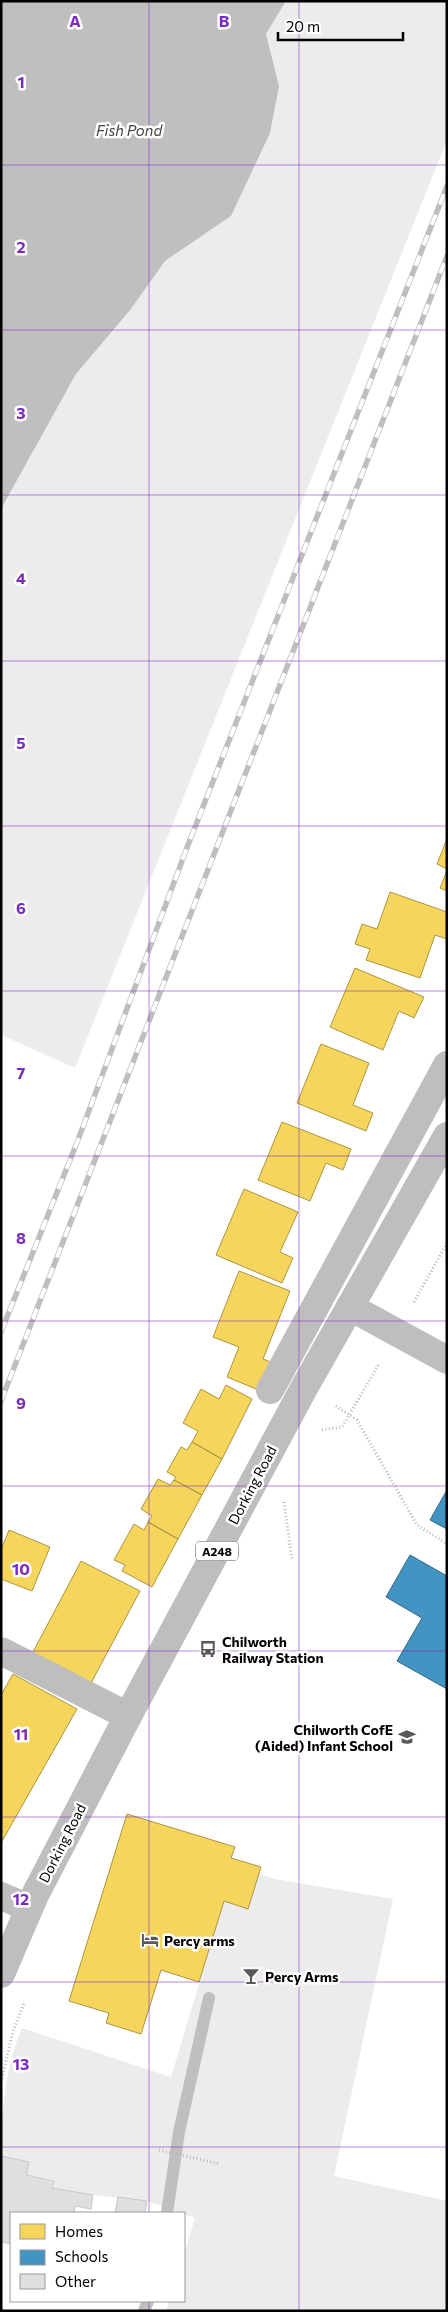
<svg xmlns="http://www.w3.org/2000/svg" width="448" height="2312" viewBox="0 0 448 2312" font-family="Commissioner,sans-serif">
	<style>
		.green { fill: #ececec }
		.water { fill: #bfbfbf }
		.homes { fill: #f6d55c; stroke: #ac9540 }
		.schools { fill: #4393c3; stroke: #2f6788 }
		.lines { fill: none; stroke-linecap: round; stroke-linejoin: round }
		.stream { stroke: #bfbfbf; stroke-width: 12 }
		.building { fill: #dfdfdf; stroke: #c7c7c7 }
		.path { stroke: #b9b9b9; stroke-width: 3; stroke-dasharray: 1 2.5; stroke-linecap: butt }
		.minor { stroke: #bebebe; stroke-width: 28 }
		.major { stroke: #bebebe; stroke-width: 28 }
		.rail-casing { stroke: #bebebe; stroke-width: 5.5 }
		.rail { stroke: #fff; stroke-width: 4; stroke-dasharray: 11; stroke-linecap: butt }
		.grid { fill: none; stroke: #7b2cbf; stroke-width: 1; stroke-opacity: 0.55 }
		.labels { text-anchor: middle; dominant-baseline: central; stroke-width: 5; stroke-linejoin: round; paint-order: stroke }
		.shield { fill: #fff; stroke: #4c4c4c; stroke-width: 1 }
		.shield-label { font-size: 12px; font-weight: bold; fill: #000 }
		.street-label { font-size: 14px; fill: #000; stroke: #fff }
		.poi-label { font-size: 14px; font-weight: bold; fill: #000; stroke: #fff; text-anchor: start }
		.water-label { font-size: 15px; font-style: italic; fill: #444; stroke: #fff }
		.grid-label { font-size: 16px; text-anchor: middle; font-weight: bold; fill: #7b2cbf; stroke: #fff; stroke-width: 5; stroke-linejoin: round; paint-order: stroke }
	</style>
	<rect width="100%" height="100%" fill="#fff"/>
	<!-- green -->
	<path class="green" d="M 286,1 L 447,1 L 447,140 L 75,1068 L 1,1035 L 1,509 L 76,374 L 131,309 L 165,261 L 231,216 L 279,86 L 266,34 Z
		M 259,1874 L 275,1879 L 393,1899 L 334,2176 L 447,2201 L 447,2311 L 166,2311 L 169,2301 L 184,2301 L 184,2254 L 195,2218 L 147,2201 L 93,2195 L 52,2188 L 54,2180 L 26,2175 L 29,2162 L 1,2156 C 1,2115 5,2066 22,2028 L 171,2077 L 224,1901 L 248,1909 Z"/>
	<!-- water -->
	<path class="water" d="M 1,1 L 286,1 L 266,34 L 279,86 L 270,133 L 231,216 L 165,261 L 131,309 L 76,374 L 1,509 Z"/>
	<!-- homes -->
	<path class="homes" d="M 447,839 L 447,869 L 437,864 Z
		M 447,871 L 447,891 L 440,888 Z
		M 390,892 L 447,912 L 447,939 L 435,935 L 420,978 L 366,960 L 370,949 L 355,944 L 362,924 L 377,929 Z
		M 355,968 L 424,997 L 414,1018 L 399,1011 L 383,1050 L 330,1027 Z
		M 321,1044 L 369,1063 L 353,1105 L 373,1113 L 366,1131 L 297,1103 Z
		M 282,1122 L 351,1149 L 343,1170 L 326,1163 L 310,1201 L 258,1180 Z
		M 244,1189 L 298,1212 L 280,1252 L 293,1258 L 282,1283 L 216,1255 Z
		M 239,1271 L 290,1291 L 263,1359 L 273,1363 L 261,1391 L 227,1377 L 239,1347 L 213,1337 Z
		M 226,1385 L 252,1399 L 222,1459 L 192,1442 L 198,1431 L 183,1423 L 201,1389 L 219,1399 Z
		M 192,1442 L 222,1459 L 202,1495 L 174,1480 L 176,1477 L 167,1472 L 181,1447 L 187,1450 Z
		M 158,1479 L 170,1485 L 174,1480 L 202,1495 L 178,1539 L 148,1522 L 152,1516 L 141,1509 Z
		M 148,1522 L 178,1539 L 152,1587 L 122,1571 L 125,1565 L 114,1560 L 134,1524 L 144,1530 Z
		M 9,1530 L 50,1547 L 32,1591 L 1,1579 L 1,1550 Z
		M 81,1561 L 140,1591 L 90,1685 L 32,1654 Z
		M 13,1674 L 77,1709 L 1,1843 L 1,1695 Z
		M 127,1814 L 235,1847 L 231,1858 L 261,1867 L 248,1909 L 224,1901 L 199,1982 L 161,1970 L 141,2034 L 106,2023 L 109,2013 L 69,2001 Z"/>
	<!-- schools -->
	<path class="schools" d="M 447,1490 L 447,1529 L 430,1520 Z
		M 410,1555 L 447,1576 L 447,1689 L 397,1661 L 422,1618 L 386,1597 Z"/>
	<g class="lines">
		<!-- stream -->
		<path class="stream" d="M 167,2213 L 179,2132 L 209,1998
			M 144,2311 L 148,2301"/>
	</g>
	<!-- building -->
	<path class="building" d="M 1,2156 L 29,2162 L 26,2175 L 54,2181 L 52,2188 L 93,2195 L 91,2209 L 75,2206 L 74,2213 L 11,2213 L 11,2244 L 1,2242 Z
		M 118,2197 L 147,2201 L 145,2213 L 115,2213 Z"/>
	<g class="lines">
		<!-- path -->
		<path class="path" d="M 414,1302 L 447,1243
			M 336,1406 L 357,1420 L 417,1525 L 447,1544
			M 322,1430 L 342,1427 L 379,1364
			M 284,1502 L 292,1560
			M 1,2082 L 13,2031 L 24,2003
			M 159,2150 L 220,2164"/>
		<!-- minor -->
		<path class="minor" d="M 350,1307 L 447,1360
			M 270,1390 L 447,1065
			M 1,1651 L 128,1716
			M 1,1896 L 29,1908"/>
		<!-- major -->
		<path class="major" d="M 1,1974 L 35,1895 L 128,1716 L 304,1388 L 447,1136"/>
		<!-- rail casing -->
		<g class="rail-casing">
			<path id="rail" d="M 1,1332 L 78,1140 L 188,845 L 447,186
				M 1,1401 L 447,256"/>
		</g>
		<!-- rail -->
		<use href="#rail" class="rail"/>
	</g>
	<!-- grid -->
	<path class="grid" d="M 149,1 L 149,2213M 299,1 L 299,2311M 1,165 L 447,165M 1,330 L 447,330M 1,495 L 447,495M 1,661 L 447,661M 1,826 L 447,826M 1,991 L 447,991M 1,1156 L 447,1156M 1,1321 L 447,1321M 1,1486 L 447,1486M 1,1651 L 447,1651M 1,1817 L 447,1817M 1,1982 L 447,1982M 1,2147 L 447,2147M 149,2301 L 149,2311"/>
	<!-- icons -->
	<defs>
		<g id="bus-bare" transform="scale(1.35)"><path d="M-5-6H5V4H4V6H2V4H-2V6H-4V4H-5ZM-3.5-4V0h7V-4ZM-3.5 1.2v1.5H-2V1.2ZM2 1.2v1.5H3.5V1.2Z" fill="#595959" stroke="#fff" stroke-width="2.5" paint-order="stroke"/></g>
		<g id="school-bare" transform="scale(1.35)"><path d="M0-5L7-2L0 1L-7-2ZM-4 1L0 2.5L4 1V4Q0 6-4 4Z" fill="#595959" stroke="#fff" stroke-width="2.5" paint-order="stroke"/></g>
		<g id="hotel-bare" transform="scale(1.35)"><path d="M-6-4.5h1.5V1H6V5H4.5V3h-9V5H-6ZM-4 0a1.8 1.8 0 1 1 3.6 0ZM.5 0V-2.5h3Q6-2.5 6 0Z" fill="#595959" stroke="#fff" stroke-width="2.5" paint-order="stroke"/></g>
		<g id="bar-bare" transform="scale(1.35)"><path d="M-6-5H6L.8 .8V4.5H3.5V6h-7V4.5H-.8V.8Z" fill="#595959" stroke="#fff" stroke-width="2.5" paint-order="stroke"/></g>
	</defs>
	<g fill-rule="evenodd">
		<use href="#bus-bare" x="208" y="1649"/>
		<use href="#school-bare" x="407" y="1737"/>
		<use href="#hotel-bare" x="150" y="1940"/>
		<use href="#bar-bare" x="251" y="1976"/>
	</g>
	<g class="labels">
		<!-- shield labels -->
		<rect class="shield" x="196" y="1541.5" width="42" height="19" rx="4"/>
		<g class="shield-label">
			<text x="217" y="1551">A248</text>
		</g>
		<!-- street labels -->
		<g class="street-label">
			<text transform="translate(252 1485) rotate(-62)">Dorking Road</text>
			<text transform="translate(62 1843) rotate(-63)">Dorking Road</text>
		</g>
		<!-- poi labels -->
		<g class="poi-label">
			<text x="222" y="1641">Chilworth<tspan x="222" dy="16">Railway Station</tspan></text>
			<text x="393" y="1729" text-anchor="end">Chilworth CofE<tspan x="393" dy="16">(Aided) Infant School</tspan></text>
			<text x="164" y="1940">Percy arms</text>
			<text x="265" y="1976">Percy Arms</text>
		</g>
		<!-- water labels -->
		<g class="water-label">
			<text x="129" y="130">Fish Pond</text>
		</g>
	</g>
	<g class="grid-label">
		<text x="75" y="27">A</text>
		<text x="224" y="27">B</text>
		<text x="21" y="88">1</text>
		<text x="21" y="253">2</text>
		<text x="21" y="419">3</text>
		<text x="21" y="584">4</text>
		<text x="21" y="749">5</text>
		<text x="21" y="914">6</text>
		<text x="21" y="1079">7</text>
		<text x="21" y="1244">8</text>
		<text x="21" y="1409">9</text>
		<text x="21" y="1575">10</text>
		<text x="21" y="1740">11</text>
		<text x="21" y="1905">12</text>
		<text x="21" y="2070">13</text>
	</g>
	<!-- border -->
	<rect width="448" height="2312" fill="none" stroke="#000000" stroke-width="5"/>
	<!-- legend -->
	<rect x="10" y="2212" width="175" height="90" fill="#ffffff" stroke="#999999"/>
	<rect x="20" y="2224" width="25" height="15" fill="#f6d55c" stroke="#999999"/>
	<text x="55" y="2237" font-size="15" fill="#000000">Homes</text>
	<rect x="20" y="2250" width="25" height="15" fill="#4393c3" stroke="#999999"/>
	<text x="55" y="2262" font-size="15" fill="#000000">Schools</text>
	<rect x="20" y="2274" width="25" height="15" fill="#dfdfdf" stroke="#999999"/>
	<text x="55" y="2287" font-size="15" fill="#000000">Other</text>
	<!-- scale -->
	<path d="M278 32v8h125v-8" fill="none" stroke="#000000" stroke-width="2.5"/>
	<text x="286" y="32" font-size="15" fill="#000000" stroke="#ffffff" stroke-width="4" paint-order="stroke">20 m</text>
</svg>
